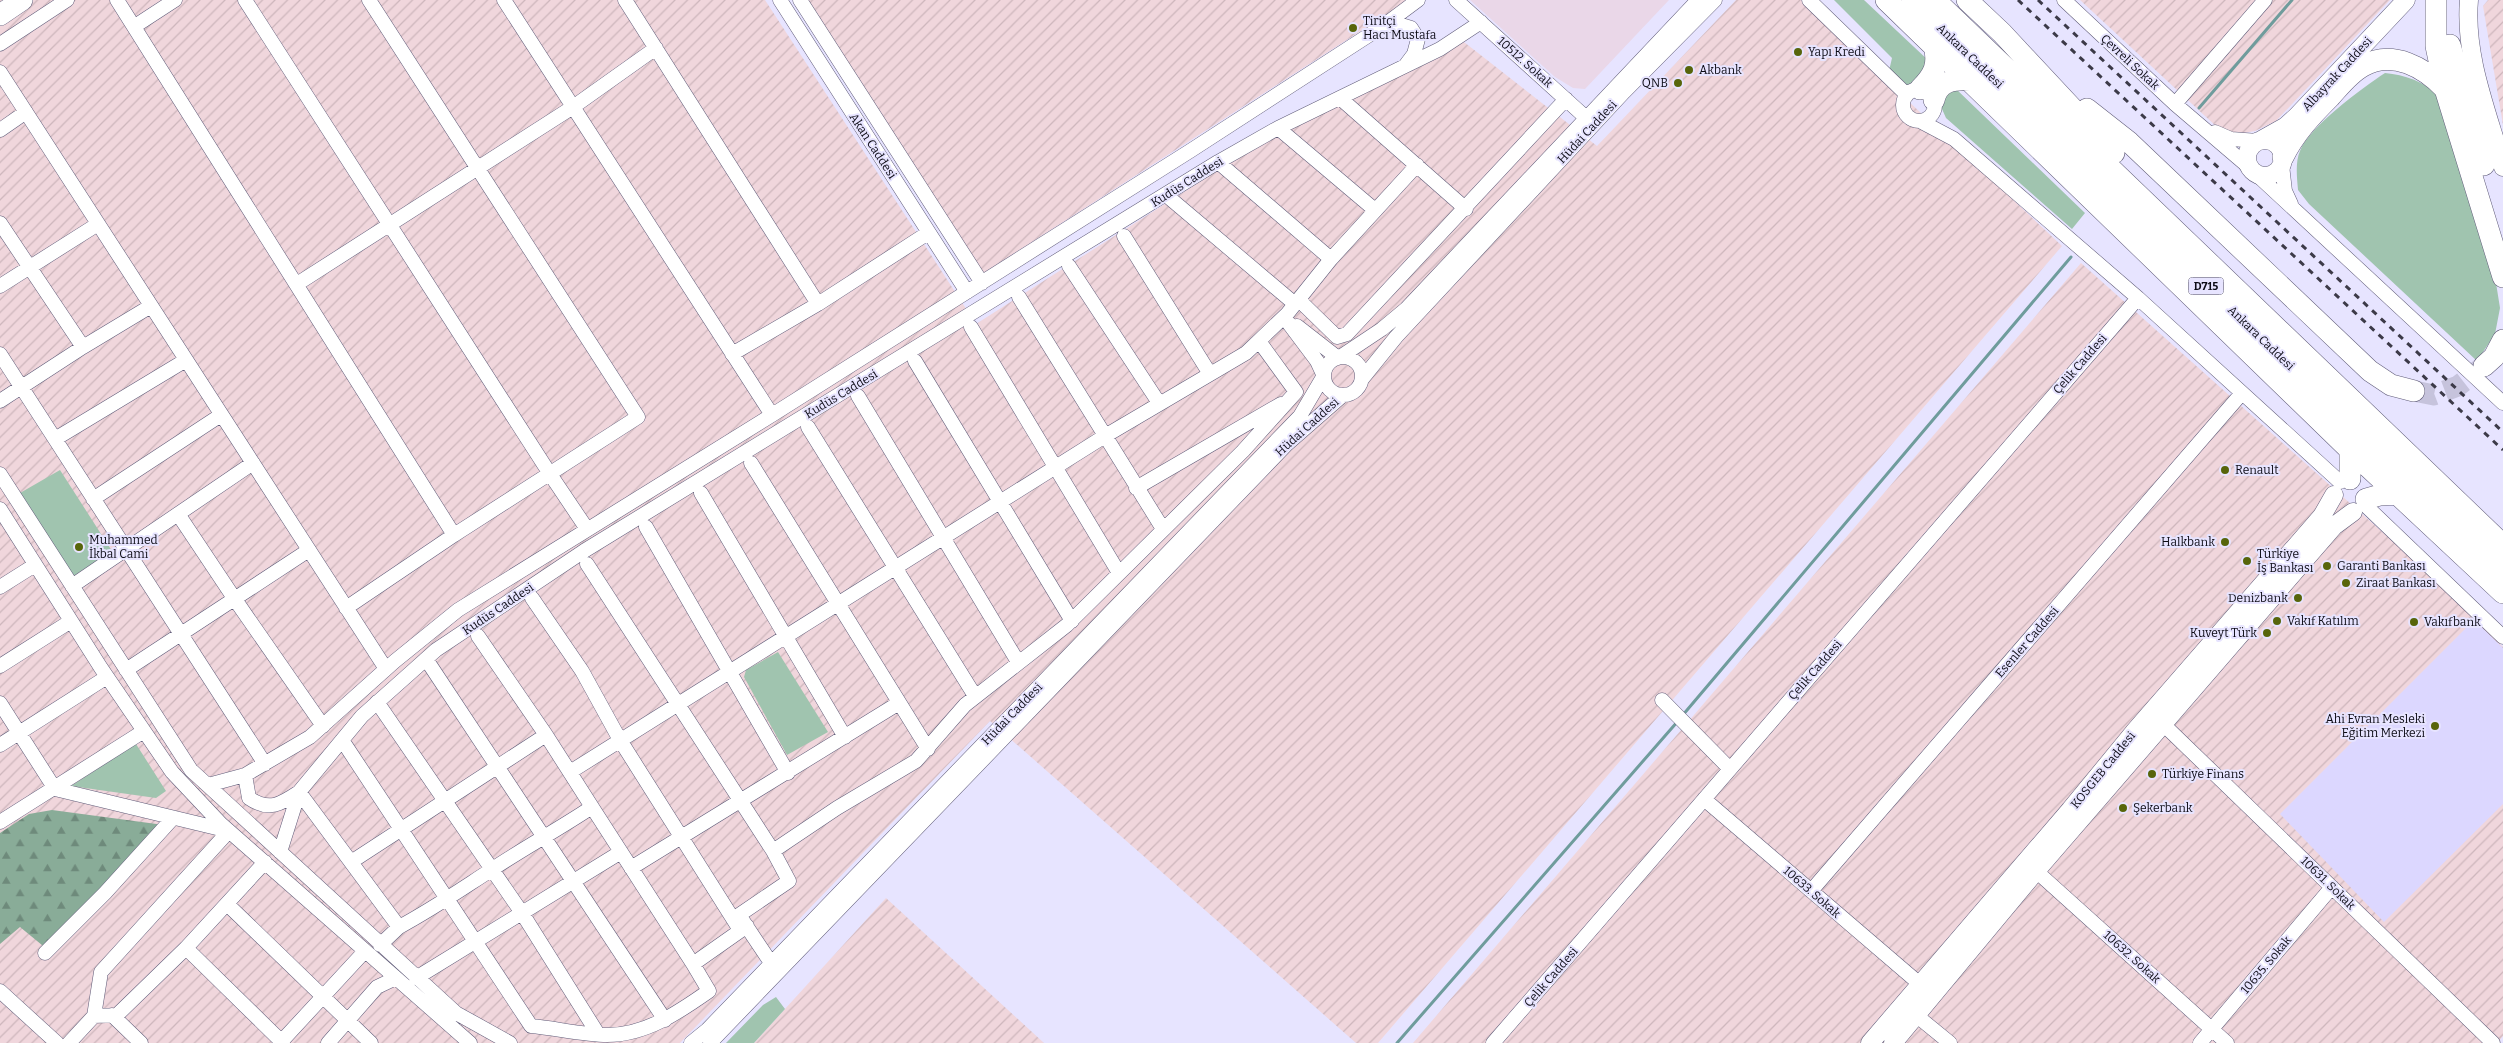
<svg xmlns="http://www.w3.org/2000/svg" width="2503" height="1043" viewBox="0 0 2503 1043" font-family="Bitter,serif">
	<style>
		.commercial { fill: #ead7e8 }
		.industrial { fill: url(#industrial-furrows) }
		.built { fill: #dcd7ff }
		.green { fill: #a0c4af }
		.forest { fill: url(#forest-firs) }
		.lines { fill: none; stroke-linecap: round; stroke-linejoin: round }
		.stream { stroke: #6f9c9c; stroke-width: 3 }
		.highway-tunnel { stroke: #c6c3dc; stroke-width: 21; stroke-dasharray: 21 11; stroke-linecap: butt }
		.minor-casing { stroke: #615d7a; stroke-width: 15 }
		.major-casing { stroke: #615d7a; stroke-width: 19 }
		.highway-casing { stroke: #615d7a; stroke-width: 22 }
		.minor { stroke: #fff; stroke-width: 14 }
		.major { stroke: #fff; stroke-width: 18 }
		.highway { stroke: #fff; stroke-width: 21 }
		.rail { stroke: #3c3a48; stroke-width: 3; stroke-dasharray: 6 6; stroke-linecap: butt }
		.poi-dot { fill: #57650b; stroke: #e7e4ff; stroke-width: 2 }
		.labels { text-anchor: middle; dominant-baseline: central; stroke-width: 4; stroke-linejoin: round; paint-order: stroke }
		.shield { fill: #e7e4ff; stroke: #4e4c5b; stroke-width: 1 }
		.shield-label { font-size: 11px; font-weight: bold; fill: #0c0b15 }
		.poi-label { font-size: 12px; fill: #0c0b15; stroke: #e7e4ff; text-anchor: start }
		.street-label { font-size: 12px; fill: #0c0b15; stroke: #e7e4ff }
	</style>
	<defs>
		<pattern id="industrial-furrows" width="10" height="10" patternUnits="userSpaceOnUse" patternTransform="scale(1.25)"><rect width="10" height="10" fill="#f0d6dc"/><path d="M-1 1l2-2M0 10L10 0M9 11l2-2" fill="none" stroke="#cdb6bc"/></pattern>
		<pattern id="forest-firs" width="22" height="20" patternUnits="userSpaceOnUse" patternTransform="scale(1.25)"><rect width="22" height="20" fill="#89ac98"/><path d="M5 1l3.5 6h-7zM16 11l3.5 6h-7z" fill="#6e8a7b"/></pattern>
	</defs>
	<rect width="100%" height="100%" fill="#e7e4ff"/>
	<!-- commercial -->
	<path class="commercial" d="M 1470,0 L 1669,0 L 1585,89 L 1573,88 L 1555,77 Z"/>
	<!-- industrial -->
	<path class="industrial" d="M 0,0 L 765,0 L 976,324 L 1297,120 L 1464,42 L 1597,146 L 1736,0 L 1801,0 L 2062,246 L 1378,1043 L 1356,1043 L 990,721 L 680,1043 L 0,1043 Z
		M 806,0 L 1409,0 L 982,274 Z
		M 2080,0 L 2390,0 L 2276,121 L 2255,131 L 2244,133 L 2231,133 L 2219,129 Z
		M 2488,0 L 2503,0 L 2503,125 L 2483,6 Z
		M 2081,263 L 2435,579 L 2503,647 L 2503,1036 L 2497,1043 L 1413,1043 Z
		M 886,898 L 1044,1043 L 754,1043 Z"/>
	<!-- built -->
	<path class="built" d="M 2474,620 L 2503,648 L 2503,804 L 2384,922 L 2280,814 Z"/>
	<!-- green -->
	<path class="green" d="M 1834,0 L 1864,0 L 1930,62 L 1921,78 L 1904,88 L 1889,71 L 1892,58 Z
		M 2385,73 C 2405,75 2423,81 2438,95 L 2496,283 L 2500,308 L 2495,334 L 2477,361 L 2309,204 L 2298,190 C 2297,178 2295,162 2300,151 C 2309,127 2362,88 2385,73 Z
		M 1955,88 L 2085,213 L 2072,229 L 1946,118 L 1942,109 L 1942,99 Z
		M 60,470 L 112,551 L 72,577 L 20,493 Z
		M 778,652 L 828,732 L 787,755 L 744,677 L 746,670 Z
		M 136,744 L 166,791 L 156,798 L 71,786 Z
		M 776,997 L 785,1009 L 754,1043 L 726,1043 L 763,1005 Z"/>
	<!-- forest -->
	<path class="forest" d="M 52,810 L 164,825 L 48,950 L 20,927 L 0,944 L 0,833 L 29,814 Z"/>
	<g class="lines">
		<!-- stream -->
		<path class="stream" d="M 2199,108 L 2292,0
			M 1682,716 L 2071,257
			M 1397,1043 L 1678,721"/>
		<!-- highway-tunnel -->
		<path class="highway-tunnel" d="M 2414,391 L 2434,395 L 2458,386 L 2484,366"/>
		<!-- minor casing -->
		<g class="minor-casing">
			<path id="minor" d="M 117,0 L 454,535 L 346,608
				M 245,0 L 550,474 L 587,529
				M 369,0 L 638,417 L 454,535
				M 504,0 L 772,415
				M 625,0 L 818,304
				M 780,0 L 967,292
				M 800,0 L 982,283
				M 1456,0 L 1593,124
				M 1809,0 L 1907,95
				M 2064,0 L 2175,104 L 2250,168
				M 135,26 L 175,0
				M 1383,26 L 1398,24 L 1411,28 L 1418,39 L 1414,54 L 1405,66
				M 0,44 L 67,0
				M 0,72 L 386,669
				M1903 105a16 16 0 1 1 32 0a16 16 0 1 1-32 0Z
				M 1340,98 L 1466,209
				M 2175,104 L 2265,0
				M 1920,121 L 1954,139 L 2138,298 L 2340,482
				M 1278,128 L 1375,210
				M 0,130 L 26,112
				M 2215,132 L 2231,139 L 2258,141
				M 1218,162 L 1331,259
				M 2282,165 L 2285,191 L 2291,204
				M 2255,173 L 2503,403
				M 1166,195 L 1295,304
				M 0,223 L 83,347
				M 1124,236 L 1210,374
				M 1069,266 L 1159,403
				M 297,284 L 573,107 L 656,48
				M 0,286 L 98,224
				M 1019,297 L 1163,529
				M 1299,300 L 1337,337 L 1347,334 L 1566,99
				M 1284,317 L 1317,361 L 1323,374
				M 1297,326 L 1338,358
				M 971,327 L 1119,573
				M 0,354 L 265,764
				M 732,354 L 818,304 L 928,233
				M1324 376a19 19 0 1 1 38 0a19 19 0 1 1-38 0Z
				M 1340,357 L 1382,329 L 1406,309 L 1698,0
				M 915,361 L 1072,621
				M 1362,379 L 1396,337 L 1624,92 L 1715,0
				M 858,396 L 1018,662
				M 0,401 L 83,347 L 151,306
				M 808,427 L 975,696
				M 55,439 L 186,360
				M 751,463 L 928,749
				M 0,474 L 191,770 L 456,1013 L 510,1043
				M 1136,488 L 1281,404
				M 701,493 L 845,737
				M 93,499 L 221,415
				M 2364,504 L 2503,637
				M 0,509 L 101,668 L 172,772 L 221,824 L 470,1043
				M 178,514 L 234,598 L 323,726
				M 646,527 L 788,773
				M 587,564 L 773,851
				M 72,586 L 253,463
				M 0,587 L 35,565
				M 532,598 L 582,671 L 620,740 L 740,930
				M 426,659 L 665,1020
				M 0,666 L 71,621
				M 126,670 L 309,550
				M 1662,700 L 1730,769
				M 377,702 L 522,913 L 598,1034
				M 0,703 L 55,789 L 229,831 L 101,972 L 94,1016
				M 2163,724 L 2493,1043
				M 342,740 L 531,1026 C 554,1028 585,1035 607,1035 C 646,1035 679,1012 709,991 L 693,964 L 747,926
				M 0,745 L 107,677
				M 570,772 L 1105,436 L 1246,353 L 1287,314 L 1331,259 L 1417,165
				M 245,775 L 249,798 C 269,812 281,804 299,792 L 399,927 L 380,945
				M 208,785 L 245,775 L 310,737 L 395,661 L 458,610 L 772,415 L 1190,151 L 1383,26 L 1418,0
				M 1704,799 L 1921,985
				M 592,807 L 621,852
				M 0,822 L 144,731
				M 280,852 L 299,792 L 362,716 L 436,650 L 584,551 L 1218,162 L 1278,128 L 1440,49 L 1481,22
				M 351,862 L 546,735
				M 631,868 L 899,703
				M 2036,871 L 2227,1043
				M 1811,891 L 2242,393
				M 228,905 L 371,1043
				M 399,927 C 431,910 460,890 491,870 C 524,848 559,829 592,807 L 546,735 L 478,636
				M 186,948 L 283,1043
				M 45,953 L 105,893 L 173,818
				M 771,963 L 739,915 L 789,881 L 773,851 L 837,808 L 916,761 L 965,705 L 1067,625 L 1243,451 L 1296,392 L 1259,341
				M 416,978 L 621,852 L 693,964
				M 0,991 L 57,1043
				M 112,1015 L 141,1043
				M 1917,1016 L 1950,1043
				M 69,1043 L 94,1016 L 117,1015 L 186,948 L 265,862
				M 280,1043 L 365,951
				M 328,1043 L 377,987 L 396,978
				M 691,1043 L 707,1030 L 1300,416 L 1323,377
				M 710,1043 L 1287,444 L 1343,395
				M 1493,1043 L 2138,298
				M 2200,1043 L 2332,887"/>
		</g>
		<!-- major casing -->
		<g class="major-casing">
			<path id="major" d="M 2469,0 C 2464,57 2488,113 2503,167
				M2247 158a18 18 0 1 1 36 0a18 18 0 1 1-36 0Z
				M 2261,140 L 2286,126 L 2297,116 L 2406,0
				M 1870,1043 L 2070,810 L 2134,732 L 2322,516 L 2334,495
				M 1893,1043 L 2036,871 L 2334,526 L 2353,512"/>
		</g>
		<!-- highway casing -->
		<g class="highway-casing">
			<path id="highway" d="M 1886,0 L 2350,450 L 2503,593
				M 1912,0 L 2503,570
				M 1935,0 L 2503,545
				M 1967,0 L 2002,33 L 2114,153
				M 2436,0 L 2436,46 L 2445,89 L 2503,277
				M 0,15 L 22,0
				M 2450,45 L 2484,165
				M 1920,89 C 1934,75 1939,65 1934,45
				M 1934,100 C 1938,81 1953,79 1970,80
				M 2087,109 L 2129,142 L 2370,371 L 2391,385 L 2414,391
				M 2283,157 C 2295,133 2311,116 2330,97 C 2340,86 2350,73 2363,66 C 2393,49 2425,68 2445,89
				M 2484,366 L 2494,357 L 2503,340
				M 2350,479 L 2350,450
				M 2366,499 L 2380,495 L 2398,494"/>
		</g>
		<!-- minor -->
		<use href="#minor" class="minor"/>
		<!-- major -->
		<use href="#major" class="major"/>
		<!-- highway -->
		<use href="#highway" class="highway"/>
		<!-- rail -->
		<path class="rail" d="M 2018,0 L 2503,450
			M 2038,0 L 2503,432"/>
	</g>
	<!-- markers -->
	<g class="poi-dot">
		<circle cx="1353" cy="28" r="5"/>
		<circle cx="1798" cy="52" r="5"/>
		<circle cx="1689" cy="70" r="5"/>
		<circle cx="1678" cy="83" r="5"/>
		<circle cx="2225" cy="470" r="5"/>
		<circle cx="2225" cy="542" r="5"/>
		<circle cx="79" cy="547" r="5"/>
		<circle cx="2247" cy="561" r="5"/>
		<circle cx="2327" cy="566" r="5"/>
		<circle cx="2346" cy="583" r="5"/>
		<circle cx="2298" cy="598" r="5"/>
		<circle cx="2277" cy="621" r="5"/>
		<circle cx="2414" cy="622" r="5"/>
		<circle cx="2267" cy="633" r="5"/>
		<circle cx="2435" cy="726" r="5"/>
		<circle cx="2152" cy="774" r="5"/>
		<circle cx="2123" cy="808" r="5"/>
	</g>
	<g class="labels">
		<!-- shield labels -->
		<rect class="shield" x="2188.5" y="277.5" width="35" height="17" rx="4"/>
		<g class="shield-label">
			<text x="2206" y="286">D715</text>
		</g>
		<!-- poi labels -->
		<g class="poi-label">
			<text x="1363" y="21">Tiritçi<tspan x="1363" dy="14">Hacı Mustafa</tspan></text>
			<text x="1808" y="52">Yapı Kredi</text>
			<text x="1699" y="70">Akbank</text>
			<text x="1668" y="83" text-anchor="end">QNB</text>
			<text x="2235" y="470">Renault</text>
			<text x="89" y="540">Muhammed<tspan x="89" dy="14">İkbal Cami</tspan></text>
			<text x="2215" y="542" text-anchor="end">Halkbank</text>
			<text x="2257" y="554">Türkiye<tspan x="2257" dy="14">İş Bankası</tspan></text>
			<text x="2337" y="566">Garanti Bankası</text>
			<text x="2356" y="583">Ziraat Bankası</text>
			<text x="2288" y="598" text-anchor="end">Denizbank</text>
			<text x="2287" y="621">Vakıf Katılım</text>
			<text x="2424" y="622">Vakıfbank</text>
			<text x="2257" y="633" text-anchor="end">Kuveyt Türk</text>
			<text x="2425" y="719" text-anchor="end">Ahi Evran Mesleki<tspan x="2425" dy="14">Eğitim Merkezi</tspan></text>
			<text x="2162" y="774">Türkiye Finans</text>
			<text x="2133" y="808">Şekerbank</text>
		</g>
		<!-- street labels -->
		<g class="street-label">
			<text transform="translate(1970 56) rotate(44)">Ankara Caddesi</text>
			<text transform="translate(1525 62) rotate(42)">10512. Sokak</text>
			<text transform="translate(2130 62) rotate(43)">Çevreli Sokak</text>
			<text transform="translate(2337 74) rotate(-47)">Albayrak Caddesi</text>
			<text transform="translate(1587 132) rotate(-47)">Hüdai Caddesi</text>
			<text transform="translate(873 146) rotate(57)">Akan Caddesi</text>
			<text transform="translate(1187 182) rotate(-32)">Kudüs Caddesi</text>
			<text transform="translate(2261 338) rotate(44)">Ankara Caddesi</text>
			<text transform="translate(2080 364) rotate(-49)">Çelik Caddesi</text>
			<text transform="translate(841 394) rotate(-31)">Kudüs Caddesi</text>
			<text transform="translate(1307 427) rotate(-42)">Hüdai Caddesi</text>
			<text transform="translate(498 609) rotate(-34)">Kudüs Caddesi</text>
			<text transform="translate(2027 642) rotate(-49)">Esenler Caddesi</text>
			<text transform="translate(1815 670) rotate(-49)">Çelik Caddesi</text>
			<text transform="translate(1012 714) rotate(-46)">Hüdai Caddesi</text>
			<text transform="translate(2103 770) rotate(-51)">KOSGEB Caddesi</text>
			<text transform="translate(2328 883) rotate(44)">10631. Sokak</text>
			<text transform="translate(1812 892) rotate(41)">10633. Sokak</text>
			<text transform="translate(2132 957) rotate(42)">10632. Sokak</text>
			<text transform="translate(2266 965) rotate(-50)">10635. Sokak</text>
			<text transform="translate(1551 977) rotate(-49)">Çelik Caddesi</text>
		</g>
	</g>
</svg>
